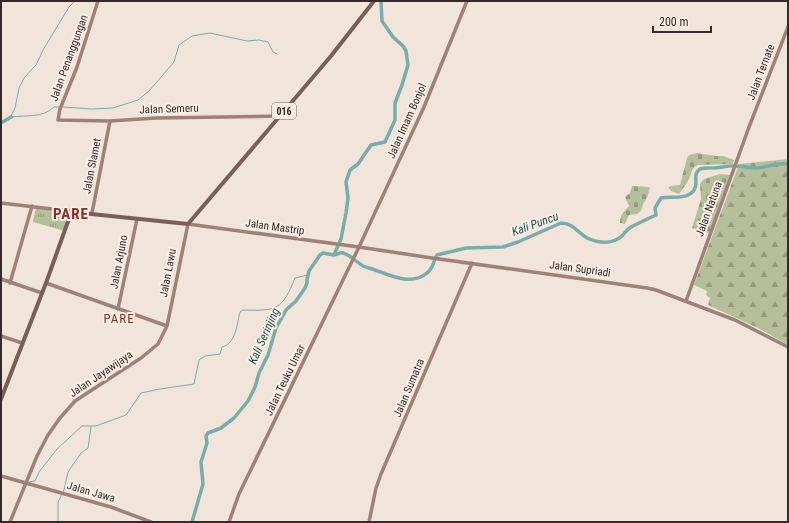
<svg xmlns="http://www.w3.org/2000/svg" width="789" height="523" viewBox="0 0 789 523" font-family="'Roboto Condensed',sans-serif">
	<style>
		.grass { fill: url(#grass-tufts) }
		.forest { fill: url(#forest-firs) }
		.cemetery { fill: url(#cemetery-stones) }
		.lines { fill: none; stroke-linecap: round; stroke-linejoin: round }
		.stream { stroke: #7aadaa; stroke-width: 1 }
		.river { stroke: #7aadaa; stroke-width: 3.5 }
		.secondary { stroke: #9c8278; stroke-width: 3.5 }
		.primary { stroke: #766058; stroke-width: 4 }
		.labels { text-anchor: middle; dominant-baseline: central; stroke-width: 4; stroke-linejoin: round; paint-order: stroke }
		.shield { fill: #f9eee6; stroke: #706560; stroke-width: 1 }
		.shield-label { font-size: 10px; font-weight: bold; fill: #352a27 }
		.street-label { font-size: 11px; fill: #352a27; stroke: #f9eee6 }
		.water-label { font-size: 12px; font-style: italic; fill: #1e5553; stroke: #f9eee6 }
		.quarter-label { font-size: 13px; letter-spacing: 1px; fill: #813023; stroke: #f9eee6 }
		.district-label { font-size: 15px; font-weight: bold; letter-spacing: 1px; fill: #813023; stroke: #f9eee6 }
	</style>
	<defs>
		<pattern id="grass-tufts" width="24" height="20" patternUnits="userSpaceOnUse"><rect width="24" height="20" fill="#b6bf9b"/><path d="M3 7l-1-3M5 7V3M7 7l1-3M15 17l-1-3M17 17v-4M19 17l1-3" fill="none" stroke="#959b7e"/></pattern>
		<pattern id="forest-firs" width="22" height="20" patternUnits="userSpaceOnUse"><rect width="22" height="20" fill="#b6bf9b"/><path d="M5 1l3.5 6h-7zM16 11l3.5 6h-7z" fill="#959b7e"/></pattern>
		<pattern id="cemetery-stones" width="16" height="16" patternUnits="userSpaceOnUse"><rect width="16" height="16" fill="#b6bf9b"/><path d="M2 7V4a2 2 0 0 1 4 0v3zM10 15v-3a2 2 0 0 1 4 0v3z" fill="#959b7e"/></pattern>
	</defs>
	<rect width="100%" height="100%" fill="#f1e4da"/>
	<!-- grass -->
	<path class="grass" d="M 36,207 L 69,211 L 65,231 L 33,222 Z"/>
	<!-- forest -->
	<path class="forest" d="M 788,159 L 788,345 L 758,328 L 708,305 L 710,298 L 706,295 L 707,291 L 694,285 L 739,164 Z"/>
	<!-- cemetery -->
	<path class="cemetery" d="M 697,153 L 716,156 L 723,156 L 734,160 L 733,164 L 698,165 C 690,168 692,174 688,181 C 686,185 682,189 679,194 L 671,191 L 669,188 L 670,186 L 680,185 L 687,158 L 689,155 Z
		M 720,174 L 730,175 L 709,233 L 692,228 L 701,199 L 700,184 L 704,179 Z
		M 632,186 L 650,187 L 647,198 L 643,204 L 641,211 L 637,214 L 629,215 L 625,224 L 620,223 C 620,214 623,213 629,206 L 625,197 L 630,193 Z"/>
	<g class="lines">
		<!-- stream -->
		<path class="stream" d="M 63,107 L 92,109 L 113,108 L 138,100 L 149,91 L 174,62 L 179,45 L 192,36 L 210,33 L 247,41 L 259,40 L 268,42 L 273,52 L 277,54
			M 11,116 L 15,108 L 19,88 L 24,78 L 36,65 L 43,50 L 69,7 L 75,1
			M 11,117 C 26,115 43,118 54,107 L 60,107
			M 28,482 L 35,481 L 39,472 L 57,449 L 82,426 L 96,426 L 126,415 L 141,393 L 160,389 L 194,384 L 199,360 L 205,356 L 220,354 L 222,347 C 236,344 237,323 240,312 L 243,310 C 277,311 282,310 295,278 L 308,275
			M 58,522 L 58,502 L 64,490 L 68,472 L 81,453 L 88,448 L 91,427"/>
		<!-- river -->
		<path class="river" d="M 1,123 L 11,117
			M 334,255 C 338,255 339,252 343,253 C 351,255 356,262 363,266 C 367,268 371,268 375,270 C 391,276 412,286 427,273 C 435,267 433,260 437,255 L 466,248 L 503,247 L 518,242 L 561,223 C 573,223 577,232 587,238 C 598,243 612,245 622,236 C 625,233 627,229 631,227 C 639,223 647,219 656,215 L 655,208 L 661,198 C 669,196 680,199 688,195 C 703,188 690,175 700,169 C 703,168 705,168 709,168 C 718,169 727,165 736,166 C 743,166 750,168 758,168 C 768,167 777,162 788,164
			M 192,522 L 203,484 L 201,462 L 207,443 L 206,436 L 208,433 L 221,428 L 234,418 L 248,401 L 255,387 L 259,373 L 268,355 L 276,328 L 286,310 L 296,301 L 305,288 L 307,283 L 307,280 L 309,271 L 320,255 L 323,253 L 334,255 L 341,239 L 346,213 L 348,198 L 346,182 L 350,170 L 358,164 L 371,145 L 385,142 L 395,120 L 395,103 L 402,85 L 408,65 L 406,51 L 403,46 L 393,37 L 382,21 L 381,1"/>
		<!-- secondary -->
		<path class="secondary" d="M 98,1 L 77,67 L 60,109 L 58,120 L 110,121 L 156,118 L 280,116
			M 1,203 L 69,211
			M 92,213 L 110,121
			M 1,279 L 42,293
			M 10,283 L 32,206
			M 46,283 L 167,326
			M 686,301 L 749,127 L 788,27
			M 118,309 L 137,219
			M 1,336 L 22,343
			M 1,476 L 111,507 L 151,522
			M 10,522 L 37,456 L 48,435 L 60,418 L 75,401 L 141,358 L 158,344 L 167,326 L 188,224 L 359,247 L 432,258 L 647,288 L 656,290 L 735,320 L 788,347
			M 229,522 L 239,494 L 359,247 L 424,107 L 467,1
			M 369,522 L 376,488 L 381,474 L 472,263"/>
		<!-- primary -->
		<path class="primary" d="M 71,211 L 68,212 L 68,215 L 70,216 L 73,215
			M 72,212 L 188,224 L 331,56 L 374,1
			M 1,399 L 46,283 L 70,216"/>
	</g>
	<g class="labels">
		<!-- shield labels -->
		<rect class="shield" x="272" y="103" width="24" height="16" rx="3"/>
		<g class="shield-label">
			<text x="284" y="111">016</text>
		</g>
		<!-- street labels -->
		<g class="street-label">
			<text transform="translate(69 58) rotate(-70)">Jalan Penanggungan</text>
			<text transform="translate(761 72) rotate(-69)">Jalan Ternate</text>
			<text transform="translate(169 109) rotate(-2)">Jalan Semeru</text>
			<text transform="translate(407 121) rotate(-66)">Jalan Imam Bonjol</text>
			<text transform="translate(92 166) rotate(-79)">Jalan Slamet</text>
			<text transform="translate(709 209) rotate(-70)">Jalan Natuna</text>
			<text transform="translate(275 227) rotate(8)">Jalan Mastrip</text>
			<text transform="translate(119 262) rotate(-79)">Jalan Arjuno</text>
			<text transform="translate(580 269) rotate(8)">Jalan Supriadi</text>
			<text transform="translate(168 273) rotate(-79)">Jalan Lawu</text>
			<text transform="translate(101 374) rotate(-34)">Jalan Jayawijaya</text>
			<text transform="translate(285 380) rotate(-64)">Jalan Teuku Umar</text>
			<text transform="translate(409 388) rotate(-67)">Jalan Sumatra</text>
			<text transform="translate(91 492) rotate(16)">Jalan Jawa</text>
		</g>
		<!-- water labels -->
		<g class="water-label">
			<text transform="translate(535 224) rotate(-20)">Kali Puncu</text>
			<text transform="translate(264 336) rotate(-66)">Kali Serinjing</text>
		</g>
		<!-- quarter labels -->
		<g class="quarter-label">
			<text x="119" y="318">PARE</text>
		</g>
		<!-- district labels -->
		<g class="district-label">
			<text x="71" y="214">PARE</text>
		</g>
	</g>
	<!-- border -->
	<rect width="789" height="523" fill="none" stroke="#352a27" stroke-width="4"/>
	<!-- scale -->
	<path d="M653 26v6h58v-6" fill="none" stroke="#352a27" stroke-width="2"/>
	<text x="659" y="26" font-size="12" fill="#352a27" stroke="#f9eee6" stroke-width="3" paint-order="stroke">200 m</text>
</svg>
